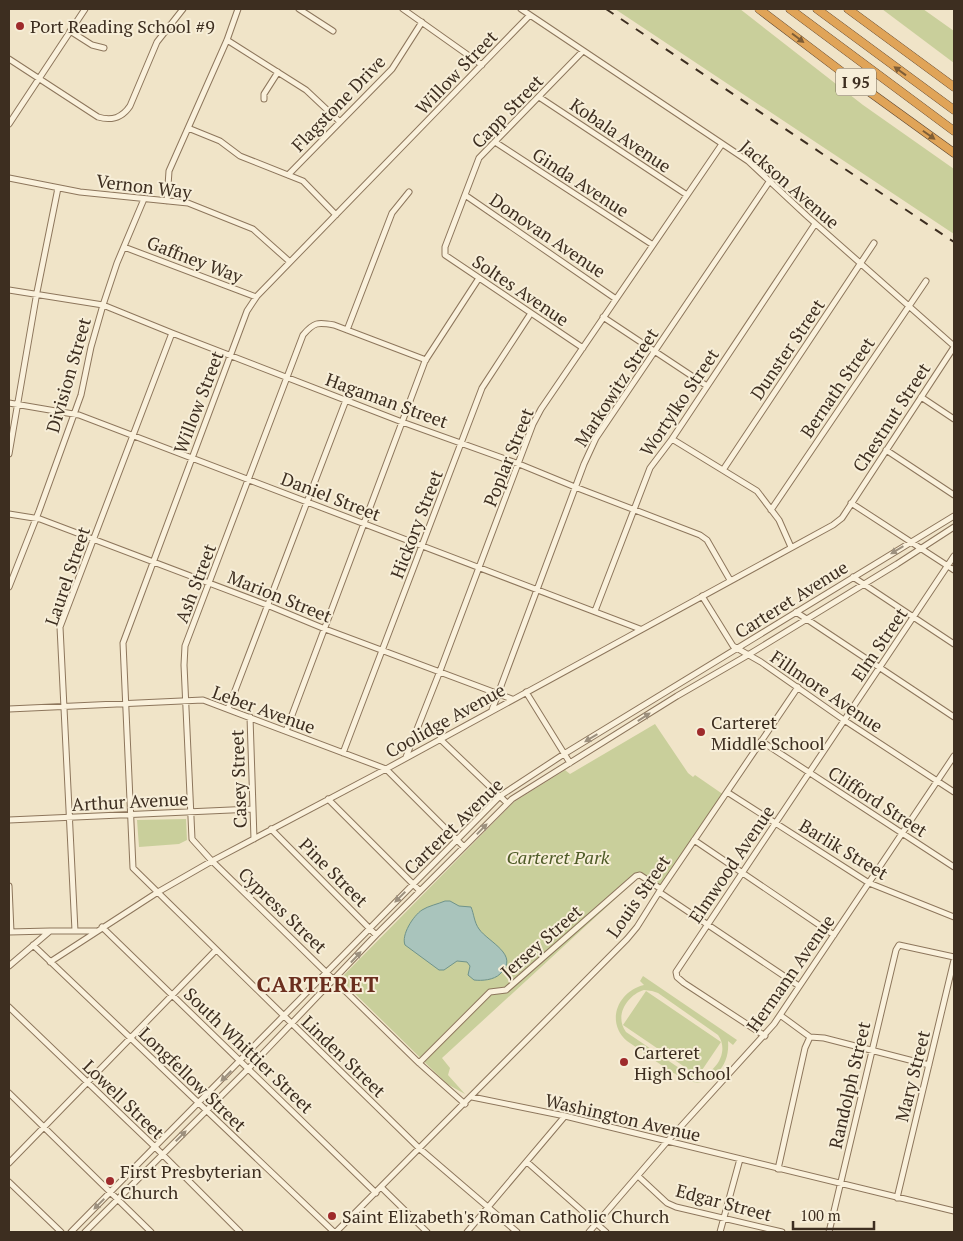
<svg xmlns="http://www.w3.org/2000/svg" width="963" height="1241" viewBox="0 0 963 1241" font-family="'PT Serif',serif">
	<style>
		.green { fill: #c9cf9b; fill-rule: evenodd }
		.water { fill: #a9c4bc; stroke: #6f938a }
		.lines { fill: none; stroke-linecap: round; stroke-linejoin: round }
		.minor-casing { stroke: #8d765c; stroke-width: 7 }
		.highway-casing { stroke: #5b4430; stroke-width: 9 }
		.minor { stroke: #faf1dc; stroke-width: 5 }
		.highway { stroke: #e0a458; stroke-width: 8 }
		.rail { stroke: #3d2e20; stroke-width: 2; stroke-dasharray: 9 9; stroke-linecap: butt }
		.oneway { fill: #7e5d36 }
		.oneway2 { fill: #9c907e }
		.poi-dot { fill: #9e2a2b; stroke: #f7eed8; stroke-width: 2 }
		.labels { text-anchor: middle; dominant-baseline: central; stroke-width: 4; stroke-linejoin: round; paint-order: stroke }
		.shield { fill: #f7eed8; stroke: #756857; stroke-width: 1 }
		.shield-label { font-size: 16px; font-weight: bold; fill: #3d2e20 }
		.poi-label { font-size: 18px; fill: #3d2e20; stroke: #f7eed8; text-anchor: start }
		.street-label { font-size: 18px; fill: #3d2e20; stroke: #f7eed8 }
		.park-label { font-size: 18px; font-style: italic; fill: #4d5a26; stroke: #f7eed8 }
		.district-label { font-size: 22px; font-weight: bold; letter-spacing: 1px; fill: #6b2e1e; stroke: #f7eed8 }
	</style>
	<rect width="100%" height="100%" fill="#f0e4c8"/>
	<!-- green -->
	<path class="green" d="M 615,9 L 740,9 L 863,105 L 954,169 L 954,234 Z
		M 882,9 L 923,9 L 954,31 L 954,63 Z
		M 655,724 L 688,773 L 693,777 L 695,775 L 724,795 L 660,892 L 638,878 L 442,1058 L 450,1068 L 448,1075 L 465,1094 L 447,1084 L 340,979 L 514,802 L 565,770 L 570,774 Z
		M 186,819 L 187,840 L 179,844 L 139,847 L 137,820 Z
		M 643,976 L 737,1040 L 733,1045 L 728,1041 C 729,1053 726,1065 717,1073 C 711,1079 702,1084 693,1082 C 678,1079 641,1050 627,1041 C 605,1022 618,991 644,985 L 640,981 ZM 644,990 L 652,991 L 658,993 L 718,1035 C 732,1054 710,1083 688,1074 L 626,1032 C 614,1016 627,995 644,990 Z
		M 646,991 L 721,1042 L 698,1076 L 623,1025 Z"/>
	<!-- water -->
	<path class="water" d="M 445,901 L 450,901 L 459,906 L 471,907 C 474,914 474,922 479,929 C 488,942 521,955 500,974 C 494,980 482,981 474,980 L 468,975 L 470,966 L 467,962 L 457,961 L 444,970 L 439,970 L 405,945 C 401,935 413,916 422,910 C 428,906 438,904 445,901 Z"/>
	<g class="lines">
		<!-- minor casing -->
		<g class="minor-casing">
			<path id="minor" d="M 299,9 L 333,31
				M 403,9 L 482,65
				M 521,9 L 748,161 L 808,217 L 954,346
				M 70,31 L 92,45 L 104,48
				M 227,40 L 306,90 L 340,122
				M 9,59 L 98,117 C 112,121 122,118 130,106 L 157,42 L 183,9
				M 539,97 L 687,195
				M 264,99 L 264,94 L 278,72
				M 9,124 L 85,9
				M 188,128 L 220,141 L 240,156 L 303,181 L 336,215
				M 495,142 L 653,245
				M 288,175 L 392,69 L 422,22
				M 9,178 L 80,192 L 188,203 L 253,229 L 290,262
				M 465,195 L 616,299
				M 167,201 L 169,171 L 227,40 L 238,9
				M 124,247 L 256,297
				M 9,290 L 103,305 L 172,333 L 402,422 L 519,464 L 575,487 L 700,535 L 707,540 L 730,580
				M 603,317 L 707,386
				M 347,330 L 392,213 L 409,192
				M 583,348 L 445,255 L 445,247 L 479,158 L 583,51
				M 426,360 L 334,325 C 318,322 314,322 303,335 L 185,646 L 184,665 L 192,839 L 211,860 L 419,1063 L 465,1104
				M 921,397 L 954,419
				M 9,403 L 79,415 L 640,629
				M 672,439 L 757,491 L 779,520 L 791,547
				M 886,450 L 954,495
				M 9,454 L 37,292 L 58,188
				M 723,470 L 874,243
				M 851,503 L 954,570
				M 771,510 L 926,281
				M 9,514 L 40,519 L 267,605 L 325,629 L 512,699
				M 853,577 L 954,644
				M 9,587 L 39,511 L 81,395 L 91,347 L 103,305 L 117,263 L 144,199
				M 702,596 L 733,646 L 761,662 L 844,720 L 954,792
				M 595,611 L 650,468 L 672,439 L 815,224
				M 796,612 L 954,717
				M 526,692 L 570,763
				M 9,709 L 203,700 L 386,769 L 464,847
				M 228,709 L 346,400
				M 492,710 L 584,464 L 596,438 L 769,182
				M 250,717 L 254,839
				M 286,731 L 425,361 L 479,278
				M 440,739 L 507,803
				M 761,741 L 954,867
				M 343,753 L 482,388 L 531,313
				M 406,757 L 440,671 L 533,424 L 541,409 L 722,144
				M 727,792 L 869,883 L 954,917
				M 328,799 L 420,891
				M 9,820 L 253,809
				M 271,829 L 376,935
				M 694,840 L 834,935
				M 9,886 L 11,932
				M 659,892 L 799,986
				M 102,927 L 376,1193
				M 75,931 L 60,627 L 172,333
				M 9,932 L 50,931
				M 33,945 L 334,1232
				M 50,962 L 158,892 L 212,861 L 386,769 L 833,525 L 842,518 L 954,347
				M 9,966 L 50,931 L 96,931
				M 9,1007 L 155,1147 L 240,1232
				M 780,1015 L 810,1037 L 824,1038 L 929,1065
				M 765,1036 L 684,983 L 677,977 L 676,972 L 954,556
				M 419,1063 L 490,992 L 506,990 L 636,876 L 640,875 L 661,889
				M 9,1093 L 151,1232
				M 472,1097 L 565,1116 L 954,1211
				M 527,1162 L 606,1232
				M 9,1163 L 216,950
				M 778,1169 L 805,1048 L 810,1037
				M 638,1176 L 667,1203 L 676,1207 L 782,1232
				M 9,1182 L 61,1232
				M 381,1187 L 427,1232
				M 897,1198 L 954,960
				M 71,1232 L 500,796 L 564,754 L 954,516
				M 85,1232 L 249,1068 L 376,935 L 512,799 L 677,696 L 748,655 L 897,564 L 954,527
				M 336,1232 L 627,939 L 637,927 L 659,892 L 798,687
				M 467,1232 L 565,1116
				M 517,1232 L 420,1149 L 133,868 L 123,643 L 247,311 L 257,296 L 530,15
				M 589,1232 L 665,1144 L 774,1024 L 954,756
				M 720,1232 L 740,1159
				M 829,1232 L 896,950 L 899,945 L 954,957"/>
		</g>
		<!-- highway casing -->
		<g class="highway-casing">
			<path id="highway" d="M 759,9 L 842,72 L 954,153
				M 790,9 L 954,131
				M 817,9 L 954,110
				M 848,9 L 954,87"/>
		</g>
		<!-- minor -->
		<use href="#minor" class="minor"/>
		<!-- highway -->
		<use href="#highway" class="highway"/>
		<!-- rail -->
		<path class="rail" d="M 606,9 L 954,242"/>
	</g>
	<!-- one-way arrows -->
	<defs><path id="oneway-solid" d="M-6-.8H1V-3.2L6.5 0L1 3.2V.8H-6Z" transform="scale(1.25)"/></defs>
	<g class="oneway">
		<use href="#oneway-solid" transform="translate(798 38) rotate(37)"/>
		<use href="#oneway-solid" transform="translate(900 71) rotate(-144)"/>
		<use href="#oneway-solid" transform="translate(929 135) rotate(35)"/>
	</g>
	<g class="oneway2">
		<use href="#oneway-solid" transform="translate(897 550) rotate(149)"/>
		<use href="#oneway-solid" transform="translate(644 717) rotate(-33)"/>
		<use href="#oneway-solid" transform="translate(591 738) rotate(149)"/>
		<use href="#oneway-solid" transform="translate(482 829) rotate(-46)"/>
		<use href="#oneway-solid" transform="translate(400 897) rotate(135)"/>
		<use href="#oneway-solid" transform="translate(356 957) rotate(-47)"/>
		<use href="#oneway-solid" transform="translate(226 1076) rotate(135)"/>
		<use href="#oneway-solid" transform="translate(181 1136) rotate(-45)"/>
		<use href="#oneway-solid" transform="translate(99 1204) rotate(135)"/>
	</g>
	<!-- markers -->
	<g class="poi-dot">
		<circle cx="20" cy="26" r="5"/>
		<circle cx="701" cy="732" r="5"/>
		<circle cx="624" cy="1062" r="5"/>
		<circle cx="110" cy="1181" r="5"/>
		<circle cx="332" cy="1216" r="5"/>
	</g>
	<g class="labels">
		<!-- shield labels -->
		<rect class="shield" x="836" y="68.5" width="40" height="27" rx="4"/>
		<g class="shield-label">
			<text x="856" y="82">I 95</text>
		</g>
		<!-- poi labels -->
		<g class="poi-label">
			<text x="30" y="26">Port Reading School #9</text>
			<text x="711" y="722">Carteret<tspan x="711" dy="21">Middle School</tspan></text>
			<text x="634" y="1052">Carteret<tspan x="634" dy="21">High School</tspan></text>
			<text x="120" y="1171">First Presbyterian<tspan x="120" dy="21">Church</tspan></text>
			<text x="342" y="1216">Saint Elizabeth's Roman Catholic Church</text>
		</g>
		<!-- street labels -->
		<g class="street-label">
			<text transform="translate(456 72) rotate(-46)">Willow Street</text>
			<text transform="translate(338 103) rotate(-46)">Flagstone Drive</text>
			<text transform="translate(507 111) rotate(-46)">Capp Street</text>
			<text transform="translate(621 135) rotate(34)">Kobala Avenue</text>
			<text transform="translate(581 182) rotate(33)">Ginda Avenue</text>
			<text transform="translate(790 184) rotate(41)">Jackson Avenue</text>
			<text transform="translate(144 186) rotate(7)">Vernon Way</text>
			<text transform="translate(548 235) rotate(34)">Donovan Avenue</text>
			<text transform="translate(195 259) rotate(21)">Gaffney Way</text>
			<text transform="translate(521 290) rotate(34)">Soltes Avenue</text>
			<text transform="translate(787 349) rotate(-56)">Dunster Street</text>
			<text transform="translate(68 375) rotate(-74)">Division Street</text>
			<text transform="translate(616 387) rotate(-57)">Markowitz Street</text>
			<text transform="translate(837 387) rotate(-56)">Bernath Street</text>
			<text transform="translate(387 400) rotate(20)">Hagaman Street</text>
			<text transform="translate(198 402) rotate(-69)">Willow Street</text>
			<text transform="translate(679 402) rotate(-56)">Wortylko Street</text>
			<text transform="translate(891 417) rotate(-57)">Chestnut Street</text>
			<text transform="translate(508 457) rotate(-68)">Poplar Street</text>
			<text transform="translate(331 496) rotate(21)">Daniel Street</text>
			<text transform="translate(416 524) rotate(-69)">Hickory Street</text>
			<text transform="translate(67 576) rotate(-71)">Laurel Street</text>
			<text transform="translate(195 583) rotate(-69)">Ash Street</text>
			<text transform="translate(280 596) rotate(22)">Marion Street</text>
			<text transform="translate(791 599) rotate(-32)">Carteret Avenue</text>
			<text transform="translate(879 644) rotate(-56)">Elm Street</text>
			<text transform="translate(827 691) rotate(34)">Fillmore Avenue</text>
			<text transform="translate(264 709) rotate(20)">Leber Avenue</text>
			<text transform="translate(445 720) rotate(-29)">Coolidge Avenue</text>
			<text transform="translate(238 779) rotate(-92)">Casey Street</text>
			<text transform="translate(130 801) rotate(-3)">Arthur Avenue</text>
			<text transform="translate(878 801) rotate(33)">Clifford Street</text>
			<text transform="translate(453 826) rotate(-44)">Carteret Avenue</text>
			<text transform="translate(844 849) rotate(31)">Barlik Street</text>
			<text transform="translate(731 864) rotate(-56)">Elmwood Avenue</text>
			<text transform="translate(334 872) rotate(45)">Pine Street</text>
			<text transform="translate(638 896) rotate(-55)">Louis Street</text>
			<text transform="translate(283 910) rotate(44)">Cypress Street</text>
			<text transform="translate(541 941) rotate(-41)">Jersey Street</text>
			<text transform="translate(790 973) rotate(-55)">Hermann Avenue</text>
			<text transform="translate(249 1050) rotate(44)">South Whittier Street</text>
			<text transform="translate(344 1056) rotate(44)">Linden Street</text>
			<text transform="translate(912 1076) rotate(-76)">Mary Street</text>
			<text transform="translate(193 1079) rotate(44)">Longfellow Street</text>
			<text transform="translate(849 1085) rotate(-77)">Randolph Street</text>
			<text transform="translate(124 1099) rotate(44)">Lowell Street</text>
			<text transform="translate(623 1117) rotate(13)">Washington Avenue</text>
			<text transform="translate(724 1202) rotate(15)">Edgar Street</text>
		</g>
		<!-- park labels -->
		<g class="park-label">
			<text x="558" y="857">Carteret Park</text>
		</g>
		<!-- district labels -->
		<g class="district-label">
			<text x="318" y="983">CARTERET</text>
		</g>
	</g>
	<!-- border -->
	<rect width="963" height="1241" fill="none" stroke="#3d2e20" stroke-width="20"/>
	<!-- scale -->
	<path d="M793 1221v8h81v-8" fill="none" stroke="#3d2e20" stroke-width="2.5"/>
	<text x="800" y="1221" font-size="15" fill="#3d2e20" stroke="#f7eed8" stroke-width="4" paint-order="stroke">100 m</text>
</svg>
